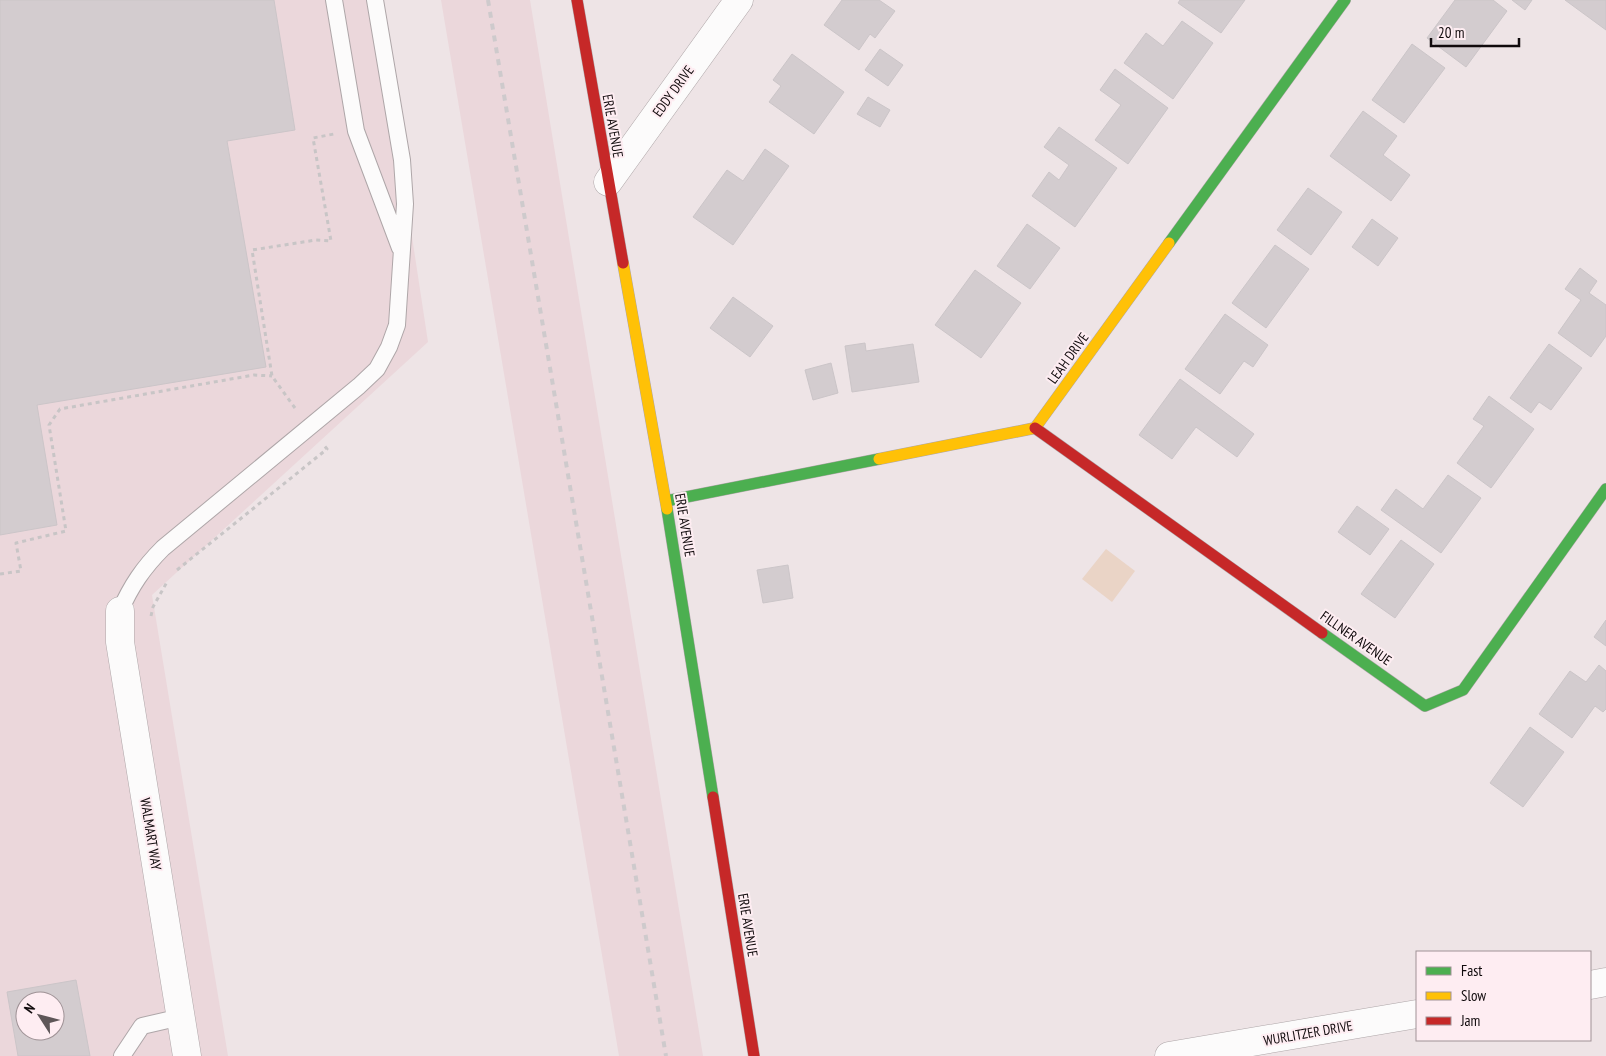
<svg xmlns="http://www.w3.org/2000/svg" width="1606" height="1056" viewBox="0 0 1606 1056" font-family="'PT Sans Narrow',sans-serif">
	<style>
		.built { fill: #ebd7db; fill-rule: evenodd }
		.green { fill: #ead4c6 }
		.building { fill: #d3cccf; stroke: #cbc5c8; fill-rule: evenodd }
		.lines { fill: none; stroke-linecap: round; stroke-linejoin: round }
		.lane-casing { stroke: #aea6a8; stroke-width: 18 }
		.street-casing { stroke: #aea6a8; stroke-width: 29 }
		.fast-casing { stroke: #aea6a8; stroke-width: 12 }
		.slow-casing { stroke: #aea6a8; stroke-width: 12 }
		.jam-casing { stroke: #aea6a8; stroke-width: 12 }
		.path { stroke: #c8c5c6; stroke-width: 3; stroke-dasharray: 4 4; stroke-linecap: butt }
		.lane { stroke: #fcfbfb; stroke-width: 16 }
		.street { stroke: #fcfbfb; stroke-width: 28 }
		.fast { stroke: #4caf50; stroke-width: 11 }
		.slow { stroke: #ffc107; stroke-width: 11 }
		.jam { stroke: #c62828; stroke-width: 11 }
		.rail { stroke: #cecacc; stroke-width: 4; stroke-dasharray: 6 6; stroke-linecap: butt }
		.labels { text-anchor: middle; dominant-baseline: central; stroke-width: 4; stroke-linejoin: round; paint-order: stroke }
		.street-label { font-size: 14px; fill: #100a0c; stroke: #feedf2 }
	</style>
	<rect width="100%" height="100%" fill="#eee4e6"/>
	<!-- built -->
	<path class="built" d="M 0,0 L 376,0 L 428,342 L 152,595 L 228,1056 L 0,1056 ZM 25,1001 L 55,1001 L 55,1031 L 25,1031 Z
		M 441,0 L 530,0 L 703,1056 L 619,1056 Z"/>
	<!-- green -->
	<path class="green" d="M 1106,549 L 1135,571 L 1112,602 L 1082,579 Z"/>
	<!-- building -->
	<path class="building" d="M 0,0 L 274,0 L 295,130 L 227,141 L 266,367 L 37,405 L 57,525 L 0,535 Z
		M 842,0 L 879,0 L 895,11 L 875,38 L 870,34 L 859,50 L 824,25 Z
		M 1180,0 L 1245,0 L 1221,33 L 1178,3 Z
		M 1455,0 L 1493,0 L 1507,11 L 1466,67 L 1427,38 Z
		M 1512,0 L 1532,0 L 1525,10 Z
		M 1565,0 L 1606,0 L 1606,30 Z
		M 1182,21 L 1213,43 L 1173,99 L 1124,63 L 1146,33 L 1163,46 Z
		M 1412,44 L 1445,68 L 1404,123 L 1372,100 Z
		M 880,49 L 903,65 L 888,86 L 865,70 Z
		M 792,54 L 844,92 L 814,134 L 769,102 L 781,86 L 773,80 Z
		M 1115,69 L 1168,108 L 1128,164 L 1095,140 L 1121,105 L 1100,90 Z
		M 868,97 L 890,110 L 880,127 L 857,114 Z
		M 1363,111 L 1397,136 L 1383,155 L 1410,175 L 1391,201 L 1330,156 Z
		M 1059,127 L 1117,168 L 1075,227 L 1032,196 L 1049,172 L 1059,180 L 1069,165 L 1044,147 Z
		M 765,149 L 789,166 L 733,245 L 693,217 L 727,170 L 743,181 Z
		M 1308,188 L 1342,212 L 1311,255 L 1277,230 Z
		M 1372,219 L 1398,238 L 1378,266 L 1352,247 Z
		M 1027,224 L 1060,248 L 1030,289 L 997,266 Z
		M 1275,245 L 1309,269 L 1266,328 L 1232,303 Z
		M 1580,268 L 1597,281 L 1589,293 L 1606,305 L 1606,336 L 1591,357 L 1558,333 L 1581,300 L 1565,289 Z
		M 975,270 L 1021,303 L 981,358 L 935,325 Z
		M 733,297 L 773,326 L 750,357 L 710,328 Z
		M 1225,314 L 1268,345 L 1253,367 L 1244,361 L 1220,394 L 1185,369 Z
		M 865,343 L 866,351 L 913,344 L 919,382 L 852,392 L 845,346 Z
		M 1549,344 L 1582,368 L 1551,410 L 1539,402 L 1531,413 L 1510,398 Z
		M 831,363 L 838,393 L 813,400 L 805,370 Z
		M 1180,379 L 1254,434 L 1237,457 L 1196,427 L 1172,459 L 1139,435 Z
		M 1489,396 L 1534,429 L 1491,488 L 1457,463 L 1484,426 L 1473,419 Z
		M 1448,475 L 1481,498 L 1441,553 L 1381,510 L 1396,489 L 1423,509 Z
		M 1357,506 L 1389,529 L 1370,555 L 1338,532 Z
		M 1401,540 L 1434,564 L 1395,618 L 1361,594 Z
		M 788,565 L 793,598 L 763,603 L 757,570 Z
		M 1606,620 L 1606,646 L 1594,637 Z
		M 1599,665 L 1606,671 L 1606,709 L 1603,712 L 1595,706 L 1572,738 L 1539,714 L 1570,671 L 1586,682 Z
		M 1530,727 L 1564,752 L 1523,807 L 1490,783 Z
		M 76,980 L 90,1056 L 18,1056 L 7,992 ZM 25,1001 L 55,1001 L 55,1031 L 25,1031 Z"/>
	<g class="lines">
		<!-- lane casing -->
		<g class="lane-casing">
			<path id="lane" d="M 334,0 L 356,131 L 400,248
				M 120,611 C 131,586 143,568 163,548 L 359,386 L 377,369 L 389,347 L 397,325 L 405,204 L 402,160 L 375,0
				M 122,1056 L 142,1026 L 181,1017"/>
		</g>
		<!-- street casing -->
		<g class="street-casing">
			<path id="street" d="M 608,182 L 739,0
				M 120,611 L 120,642 L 187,1056
				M 1590,985 L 1606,982
				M 1169,1056 L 1417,1014"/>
		</g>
		<!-- fast casing -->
		<g class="fast-casing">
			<path id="fast" d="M 1169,243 L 1345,0
				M 666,501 L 879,459
				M 667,509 L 713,797
				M 1322,633 L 1425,706 L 1463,690 L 1606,489"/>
		</g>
		<!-- slow casing -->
		<g class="slow-casing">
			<path id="slow" d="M 623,263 L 667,509
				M 879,459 L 1035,428 L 1169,243"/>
		</g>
		<!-- jam casing -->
		<g class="jam-casing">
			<path id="jam" d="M 577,0 L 623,263
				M 1035,428 L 1322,633
				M 713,797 L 754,1056"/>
		</g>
		<!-- path -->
		<path class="path" d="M 295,408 L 272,376 L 252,250 L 316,240 L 331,241 L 313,138 L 334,134
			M 177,570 L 327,449 L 323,444
			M 0,574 L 21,571 L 16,543 L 66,531 L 49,425 L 60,409 L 254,375 L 272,376
			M 151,616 L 153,607 L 167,582"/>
		<!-- lane -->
		<use href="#lane" class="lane"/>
		<!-- street -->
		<use href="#street" class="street"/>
		<!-- fast -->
		<use href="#fast" class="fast"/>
		<!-- slow -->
		<use href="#slow" class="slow"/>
		<!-- jam -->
		<use href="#jam" class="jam"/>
		<!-- rail -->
		<path class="rail" d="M 488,0 L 666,1056"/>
	</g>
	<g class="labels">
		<!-- street labels -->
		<g class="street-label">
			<text transform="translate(673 91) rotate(-54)">EDDY DRIVE</text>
			<text transform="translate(613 126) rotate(80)">ERIE AVENUE</text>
			<text transform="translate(1068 358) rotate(-54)">LEAH DRIVE</text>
			<text transform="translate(685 525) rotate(81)">ERIE AVENUE</text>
			<text transform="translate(1356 638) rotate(35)">FILLNER AVENUE</text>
			<text transform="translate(151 834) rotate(81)">WALMART WAY</text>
			<text transform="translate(748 925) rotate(81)">ERIE AVENUE</text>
			<text transform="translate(1308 1033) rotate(-10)">WURLITZER DRIVE</text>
		</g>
	</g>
	<!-- legend -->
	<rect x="1416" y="951" width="175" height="90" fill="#feedf2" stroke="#9f9296"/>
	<rect x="1426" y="967" width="25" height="8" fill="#4caf50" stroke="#9f9296"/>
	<text x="1461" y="976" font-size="15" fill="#100a0c">Fast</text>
	<rect x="1426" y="992" width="25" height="8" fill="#ffc107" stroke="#9f9296"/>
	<text x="1461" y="1001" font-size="15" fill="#100a0c">Slow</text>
	<rect x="1426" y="1017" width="25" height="8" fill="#c62828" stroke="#9f9296"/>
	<text x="1461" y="1026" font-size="15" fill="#100a0c">Jam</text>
	<!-- north arrow -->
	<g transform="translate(40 1016) rotate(306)"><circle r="24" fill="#feedf2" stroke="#9f9296"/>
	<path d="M0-4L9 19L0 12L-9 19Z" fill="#5e5658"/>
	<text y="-8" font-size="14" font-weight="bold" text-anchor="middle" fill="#100a0c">N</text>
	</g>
	<!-- scale -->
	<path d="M1431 38v8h88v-8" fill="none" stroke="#100a0c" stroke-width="2.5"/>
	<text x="1438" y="38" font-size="15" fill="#100a0c" stroke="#feedf2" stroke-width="4" paint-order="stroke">20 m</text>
</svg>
